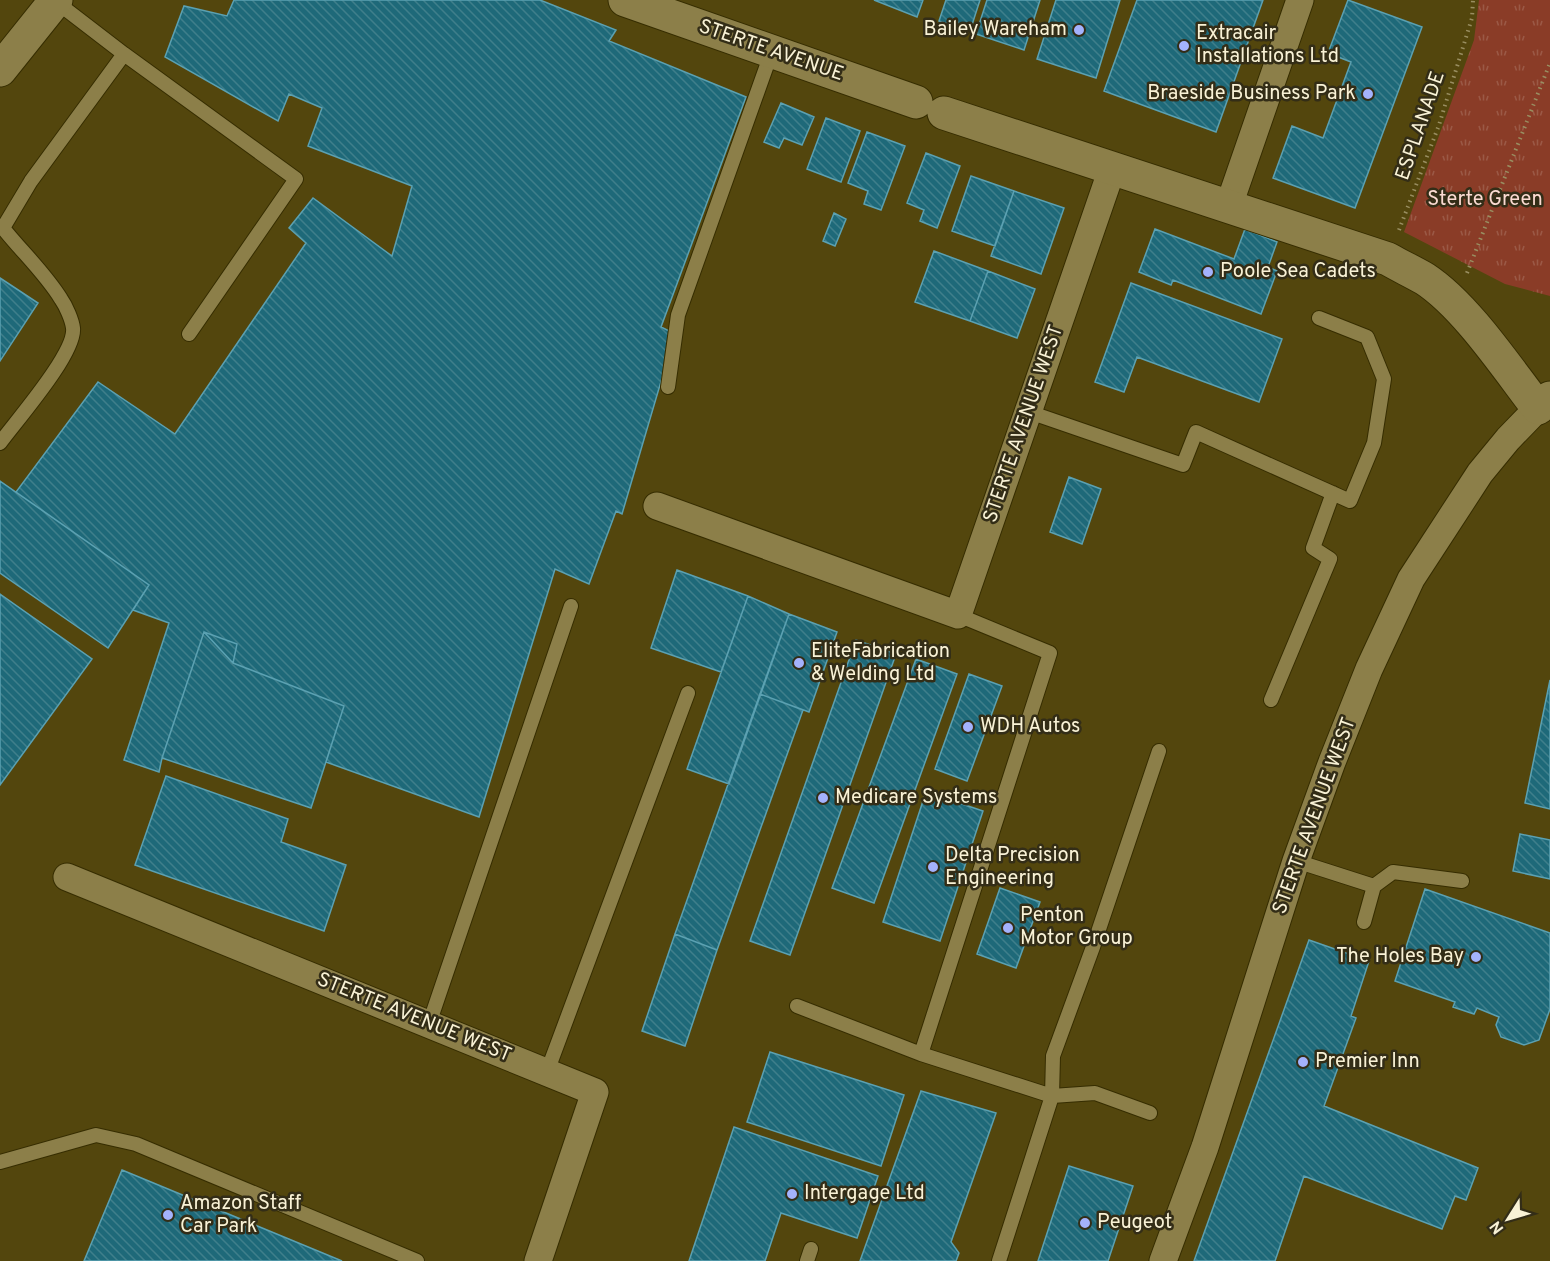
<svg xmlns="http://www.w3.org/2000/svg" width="1550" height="1261" viewBox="0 0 1550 1261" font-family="Overpass,sans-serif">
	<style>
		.park { fill: url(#park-tufts) }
		.building { fill: url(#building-back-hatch); stroke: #5ba1b2; stroke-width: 1.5 }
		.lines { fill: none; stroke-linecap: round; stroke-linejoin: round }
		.service-casing { stroke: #362d01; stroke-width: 16 }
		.minor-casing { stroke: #362d01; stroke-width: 29 }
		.tertiary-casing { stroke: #362d01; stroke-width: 35 }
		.path { stroke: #998e61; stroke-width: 4; stroke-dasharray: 1.5 4.5; stroke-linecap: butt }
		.service { stroke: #8c7f49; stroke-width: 14 }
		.minor { stroke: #8c7f49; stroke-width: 27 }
		.tertiary { stroke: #8c7f49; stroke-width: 33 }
		.poi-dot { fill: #a4b2fc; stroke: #332d17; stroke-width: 2 }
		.labels { text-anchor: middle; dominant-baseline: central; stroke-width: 5; stroke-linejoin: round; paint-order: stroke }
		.poi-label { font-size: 20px; fill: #f9f2d6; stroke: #332d17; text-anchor: start }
		.street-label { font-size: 20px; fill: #f9f2d6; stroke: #332d17 }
		.park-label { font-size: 20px; fill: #fbdbd2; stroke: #332d17 }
	</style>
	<defs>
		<pattern id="park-tufts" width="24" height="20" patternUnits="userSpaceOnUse" patternTransform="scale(1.5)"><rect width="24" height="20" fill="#8a3c27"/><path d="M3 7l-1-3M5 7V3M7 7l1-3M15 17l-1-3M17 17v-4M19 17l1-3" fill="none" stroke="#9b5946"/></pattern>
		<pattern id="building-back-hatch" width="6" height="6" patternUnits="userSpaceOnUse" patternTransform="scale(1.5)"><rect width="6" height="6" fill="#1e6979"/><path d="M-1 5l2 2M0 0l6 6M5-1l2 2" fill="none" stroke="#3f7f8b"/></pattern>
	</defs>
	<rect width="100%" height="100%" fill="#53460d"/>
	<!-- park -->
	<path class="park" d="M 1479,0 L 1550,0 L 1550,296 L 1505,284 L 1404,232 L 1474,40 Z"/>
	<!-- building -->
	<path class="building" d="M 234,0 L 540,0 L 616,30 L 609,41 L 746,97 L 661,327 L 675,334 L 622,514 L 616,511 L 589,584 L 555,569 L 479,817 L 326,762 L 344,706 L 233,663 L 204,632 L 162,758 L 159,772 L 124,760 L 169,623 L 133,610 L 149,585 L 16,492 L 98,382 L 175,434 L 306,243 L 289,228 L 313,198 L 392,256 L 412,186 L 308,146 L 322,108 L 289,94 L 278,121 L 165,57 L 184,6 L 227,16 Z
		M 874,0 L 923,0 L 917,17 Z
		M 946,0 L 980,0 L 970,31 L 939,21 Z
		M 987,0 L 1040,0 L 1024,50 L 976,34 Z
		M 1056,0 L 1120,0 L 1096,78 L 1037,59 Z
		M 1137,0 L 1263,0 L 1216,132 L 1104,91 Z
		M 1348,0 L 1422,27 L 1355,208 L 1273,178 L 1292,126 L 1323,138 L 1351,62 L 1328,53 Z
		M 781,103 L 814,117 L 802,145 L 784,138 L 779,148 L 764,142 Z
		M 826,118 L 860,131 L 841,182 L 807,169 Z
		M 867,132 L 905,146 L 881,210 L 864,204 L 868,191 L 848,183 Z
		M 926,153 L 960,166 L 937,228 L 920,221 L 924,210 L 907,203 Z
		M 971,176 L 1014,191 L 995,246 L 952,231 Z
		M 1014,191 L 1064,208 L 1041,274 L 991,256 Z
		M 834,213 L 846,219 L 835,246 L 823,241 Z
		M 1155,229 L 1234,259 L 1245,229 L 1277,242 L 1268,267 L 1277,271 L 1261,314 L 1173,280 L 1171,285 L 1139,272 Z
		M 934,251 L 988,271 L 970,321 L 915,302 Z
		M 988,271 L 1035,289 L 1017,338 L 970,321 Z
		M 0,278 L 38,303 L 0,361 Z
		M 1131,283 L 1282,339 L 1259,402 L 1137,357 L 1124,392 L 1095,382 Z
		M 1069,477 L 1101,489 L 1082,544 L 1050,532 Z
		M 0,481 L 149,585 L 108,648 L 0,573 Z
		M 677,570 L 748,596 L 721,672 L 651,648 Z
		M 0,594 L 92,659 L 0,785 Z
		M 748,596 L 789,614 L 729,784 L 687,769 Z
		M 789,614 L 837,632 L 809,712 L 760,694 Z
		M 204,632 L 237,644 L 233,663 L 344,706 L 311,808 L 162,758 Z
		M 856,640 L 896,654 L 790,955 L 750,941 Z
		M 916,659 L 957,674 L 874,903 L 832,888 Z
		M 969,674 L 1002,686 L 967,781 L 935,769 Z
		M 1550,680 L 1550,809 L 1525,803 Z
		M 760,694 L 803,710 L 717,950 L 675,934 Z
		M 166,776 L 288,819 L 281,842 L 346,865 L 324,931 L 135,865 Z
		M 926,792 L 983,811 L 940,941 L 883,922 Z
		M 1520,834 L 1550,840 L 1550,879 L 1513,871 Z
		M 1000,888 L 1040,902 L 1016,968 L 977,954 Z
		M 1425,889 L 1550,933 L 1550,1009 L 1539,1040 L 1524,1045 L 1501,1037 L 1496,1025 L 1499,1017 L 1477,1008 L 1474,1014 L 1453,1007 L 1455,1002 L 1395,981 Z
		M 675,934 L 717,950 L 685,1046 L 642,1031 Z
		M 1309,940 L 1369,961 L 1351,1016 L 1356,1018 L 1324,1106 L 1478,1168 L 1466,1200 L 1455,1196 L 1442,1229 L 1304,1176 L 1275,1261 L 1194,1261 Z
		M 770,1052 L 904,1095 L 881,1166 L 747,1122 Z
		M 921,1091 L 996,1113 L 951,1242 L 959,1253 L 956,1261 L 860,1261 Z
		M 734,1127 L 878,1176 L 857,1238 L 781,1213 L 765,1261 L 689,1261 Z
		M 1069,1166 L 1133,1186 L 1108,1261 L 1038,1261 Z
		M 122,1170 L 342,1261 L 84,1261 Z"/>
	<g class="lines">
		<!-- service casing -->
		<g class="service-casing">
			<path id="service" d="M 55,1 L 124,54 L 296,179 L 189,334
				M 668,387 L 678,315 L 772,51
				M 1029,412 L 1183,465 L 1196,432 L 1350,501 L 1374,443 L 1384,379 L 1367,337 L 1319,318
				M 0,443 C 16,421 76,353 73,328 C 72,320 66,306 61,299 C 45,273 22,252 3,228 L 31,181 L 124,54
				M 958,615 L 1050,653 L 921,1054 L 1052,1096 L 1095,1093 L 1150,1113
				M 1271,700 L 1330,559 L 1313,548 L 1333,493
				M 1296,861 L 1374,886 L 1393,872 L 1462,881
				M 1364,922 L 1374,886
				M 797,1006 L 921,1054
				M 429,1024 L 571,606
				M 547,1072 L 688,693
				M 0,1162 L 96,1135 L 136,1144 L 417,1261
				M 807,1261 L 811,1249
				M 999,1261 L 1052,1096 L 1053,1056 L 1093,947 L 1159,751"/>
		</g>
		<!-- minor casing -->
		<g class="minor-casing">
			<path id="minor" d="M 1228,208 L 1300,0
				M 657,506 L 958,615 L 1112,169
				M 67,877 L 595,1092 L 538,1261
				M 1163,1261 L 1205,1147 L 1296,861 L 1332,762 L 1369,669 L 1411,579 L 1480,473 L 1508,439 L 1538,408"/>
		</g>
		<!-- tertiary casing -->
		<g class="tertiary-casing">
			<path id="tertiary" d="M 625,0 L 916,102
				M 0,70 L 56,0
				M 944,113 L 1388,259 C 1400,266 1413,272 1425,279 C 1466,306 1507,368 1538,408 L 1550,398"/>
		</g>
		<!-- path -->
		<path class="path" d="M 1399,230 L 1439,125 L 1472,18 L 1473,0
			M 1467,273 L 1550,63"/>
		<!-- service -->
		<use href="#service" class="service"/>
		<!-- minor -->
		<use href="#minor" class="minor"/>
		<!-- tertiary -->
		<use href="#tertiary" class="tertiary"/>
	</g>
	<!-- markers -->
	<g class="poi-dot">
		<circle cx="1079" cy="30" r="6"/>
		<circle cx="1184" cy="46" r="6"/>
		<circle cx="1368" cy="94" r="6"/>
		<circle cx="1208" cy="272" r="6"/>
		<circle cx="799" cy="663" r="6"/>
		<circle cx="968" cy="727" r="6"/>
		<circle cx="823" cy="798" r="6"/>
		<circle cx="933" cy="867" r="6"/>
		<circle cx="1008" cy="928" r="6"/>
		<circle cx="1476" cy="957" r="6"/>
		<circle cx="1303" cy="1062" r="6"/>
		<circle cx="792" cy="1194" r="6"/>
		<circle cx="168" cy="1215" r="6"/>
		<circle cx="1085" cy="1223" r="6"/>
	</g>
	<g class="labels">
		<!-- poi labels -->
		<g class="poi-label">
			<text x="1067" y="30" text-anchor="end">Bailey Wareham</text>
			<text x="1196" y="34">Extracair<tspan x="1196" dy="23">Installations Ltd</tspan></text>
			<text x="1356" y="94" text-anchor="end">Braeside Business Park</text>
			<text x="1220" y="272">Poole Sea Cadets</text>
			<text x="811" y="652">EliteFabrication<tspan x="811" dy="23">&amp; Welding Ltd</tspan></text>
			<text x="980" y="727">WDH Autos</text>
			<text x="835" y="798">Medicare Systems</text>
			<text x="945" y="856">Delta Precision<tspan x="945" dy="23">Engineering</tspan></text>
			<text x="1020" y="916">Penton<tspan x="1020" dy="23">Motor Group</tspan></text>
			<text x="1464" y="957" text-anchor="end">The Holes Bay</text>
			<text x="1315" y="1062">Premier Inn</text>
			<text x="804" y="1194">Intergage Ltd</text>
			<text x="180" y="1204">Amazon Staff<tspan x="180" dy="23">Car Park</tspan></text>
			<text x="1097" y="1223">Peugeot</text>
		</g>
		<!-- street labels -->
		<g class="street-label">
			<text transform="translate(771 51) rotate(19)">STERTE AVENUE</text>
			<text transform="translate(1421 126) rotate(-71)">ESPLANADE</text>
			<text transform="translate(1024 424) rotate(-71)">STERTE AVENUE WEST</text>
			<text transform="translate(1315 816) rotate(-70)">STERTE AVENUE WEST</text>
			<text transform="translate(414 1018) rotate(22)">STERTE AVENUE WEST</text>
		</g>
		<!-- park labels -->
		<g class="park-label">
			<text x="1485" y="200">Sterte Green</text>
		</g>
	</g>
	<!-- north arrow -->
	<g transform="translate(1508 1219) rotate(233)" stroke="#332d17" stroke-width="4.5" paint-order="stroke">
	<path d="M0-4.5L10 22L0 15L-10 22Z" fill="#f9f2d6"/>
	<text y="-9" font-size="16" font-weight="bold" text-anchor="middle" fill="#f9f2d6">N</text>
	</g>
</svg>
